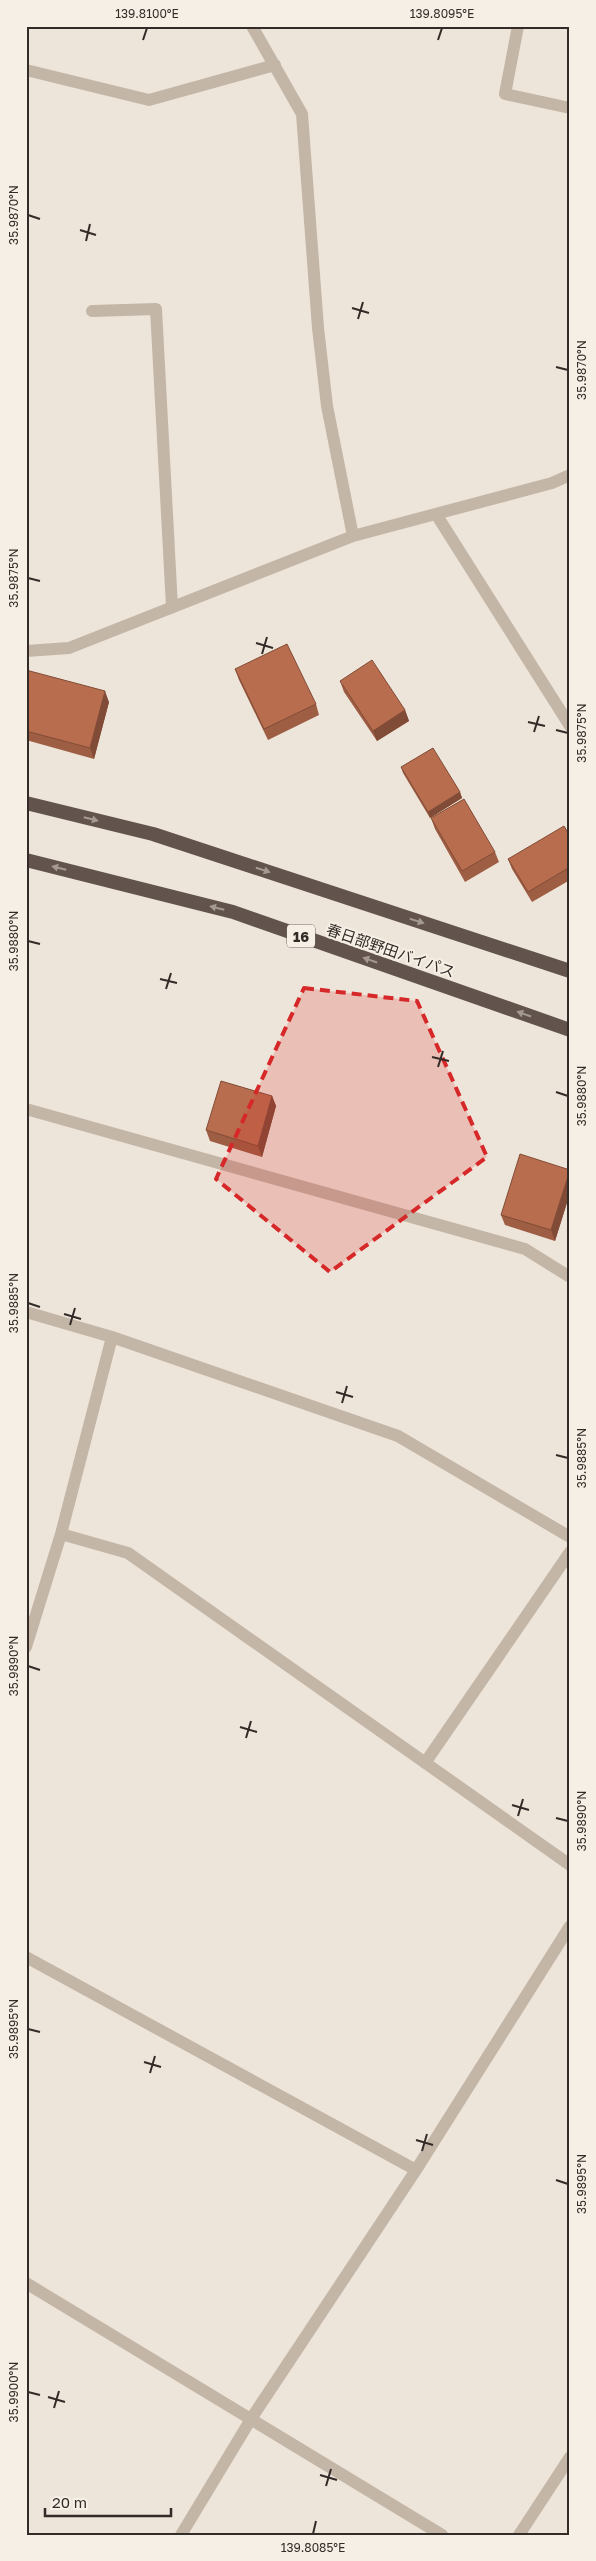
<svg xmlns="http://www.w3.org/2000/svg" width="596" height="2561" viewBox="0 0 596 2561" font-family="'Golos Text','Noto Sans JP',sans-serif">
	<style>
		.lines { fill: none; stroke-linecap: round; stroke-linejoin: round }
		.service { stroke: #c4b6a7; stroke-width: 12 }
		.minor { stroke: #c4b6a7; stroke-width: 12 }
		.trunk { stroke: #62544c; stroke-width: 14 }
		.wall { fill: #9e5e43 }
		.shaded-wall { fill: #814c37 }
		.building { fill: #b86d4e; stroke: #814c37 }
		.oneway { fill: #a59a91 }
		.marked { fill: #d62828; fill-opacity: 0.2; stroke: #d62828; stroke-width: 4; stroke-dasharray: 10 6; stroke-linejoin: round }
		.ticks { fill: none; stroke: #322b27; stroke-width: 2 }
		.labels { text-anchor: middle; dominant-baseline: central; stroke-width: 4; stroke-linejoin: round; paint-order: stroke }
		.shield { fill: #f6efe5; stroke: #6d6660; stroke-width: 1 }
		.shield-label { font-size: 14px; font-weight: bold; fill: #322b27 }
		.street-label { font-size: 15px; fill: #322b27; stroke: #f6efe5 }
		.neatline { fill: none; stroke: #322b27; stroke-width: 2 }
		.ticks-label { font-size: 12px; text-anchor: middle; fill: #322b27 }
	</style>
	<rect width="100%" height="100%" fill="#eee5da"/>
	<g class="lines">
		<!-- service -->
		<path class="service" d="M 26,70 L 149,100 L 275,65
			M 92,311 L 156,309 L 172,607"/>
		<!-- minor -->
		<path class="minor" d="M 252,26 L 302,114 L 318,328 L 327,406 L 353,536
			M 518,26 L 505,94 L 570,108
			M 436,514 L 570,726
			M 26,651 L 69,648 L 353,536 L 552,483 L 570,475
			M 26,1109 L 525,1249 L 570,1277
			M 26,1312 L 112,1337 L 398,1436 L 570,1537
			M 61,1534 L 128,1553 L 570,1865
			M 26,1647 L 61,1534 L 112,1337
			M 425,1763 L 570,1552
			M 26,1957 L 416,2170
			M 26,2283 L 442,2535
			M 181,2535 L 251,2419 L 416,2170 L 570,1926
			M 519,2535 L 570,2457"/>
		<!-- trunk -->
		<path class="trunk" d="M 26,803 L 153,834 L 570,971
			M 26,860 L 233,912 L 570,1030"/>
	</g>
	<!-- wall -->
	<path class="wall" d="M 235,669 L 316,704 L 319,715 L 268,740 L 239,680 Z
		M 26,670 L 109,702 L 94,759 L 26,740 Z
		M 340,681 L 405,710 L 409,721 L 377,741 L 344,692 Z
		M 401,767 L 460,792 L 462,798 L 430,818 L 403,773 Z
		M 431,818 L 495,852 L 499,862 L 465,882 L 435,829 Z
		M 570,836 L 570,880 L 532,902 L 512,869 L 508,859 Z
		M 272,1096 L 276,1106 L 262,1157 L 210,1141 L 206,1130 Z
		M 570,1170 L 570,1193 L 555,1241 L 505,1225 L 501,1215 Z"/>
	<!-- shaded-wall -->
	<path class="shaded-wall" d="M 105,691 L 109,702 L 94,759 L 90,748 Z
		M 405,710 L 409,721 L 377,741 L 373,731 Z
		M 460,792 L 462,798 L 430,818 L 428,812 Z
		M 272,1096 L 276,1106 L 262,1157 L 258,1146 Z
		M 570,1170 L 570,1193 L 555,1241 L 551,1230 Z"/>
	<!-- building -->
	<path class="building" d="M 287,644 L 316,704 L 264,729 L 235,669 Z
		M 372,660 L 405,710 L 373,731 L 340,681 Z
		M 26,670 L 105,691 L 90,748 L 26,731 Z
		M 433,748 L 460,792 L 428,812 L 401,767 Z
		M 464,799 L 495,852 L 462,871 L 431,818 Z
		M 564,826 L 570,836 L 570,867 L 528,892 L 508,859 Z
		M 221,1081 L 272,1096 L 258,1146 L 206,1130 Z
		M 520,1154 L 570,1170 L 551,1230 L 501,1215 Z"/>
	<!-- one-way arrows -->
	<defs><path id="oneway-solid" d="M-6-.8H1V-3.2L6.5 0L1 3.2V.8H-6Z" transform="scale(1.25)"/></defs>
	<g class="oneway">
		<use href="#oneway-solid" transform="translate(91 819) rotate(14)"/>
		<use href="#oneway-solid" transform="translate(59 868) rotate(-166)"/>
		<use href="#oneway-solid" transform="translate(263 870) rotate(18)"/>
		<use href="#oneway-solid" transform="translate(217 908) rotate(-166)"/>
		<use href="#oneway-solid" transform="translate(417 921) rotate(18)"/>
		<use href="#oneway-solid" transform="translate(370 960) rotate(-161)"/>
		<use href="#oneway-solid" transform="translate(524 1014) rotate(-161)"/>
	</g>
	<!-- marked area -->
	<path class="marked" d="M 304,988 L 417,1001 L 487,1157 L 330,1272 L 216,1179 Z"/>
	<!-- ticks -->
	<path class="ticks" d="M 143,40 L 147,28M 438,40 L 442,28M 28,215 L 40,219M 80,230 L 96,235M 86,241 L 90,224M 352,308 L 369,313M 358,319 L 363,302M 556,367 L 568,370M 28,578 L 40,581M 256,643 L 273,648M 262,654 L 267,637M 528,722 L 545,726M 556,730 L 568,733M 534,732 L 539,716M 28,941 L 40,944M 160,979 L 177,983M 166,989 L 171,973M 432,1057 L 449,1061M 438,1067 L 443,1051M 556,1092 L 568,1096M 28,1303 L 40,1307M 64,1314 L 81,1319M 70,1325 L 75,1308M 336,1392 L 353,1397M 342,1403 L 347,1386M 556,1455 L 568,1458M 28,1666 L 40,1670M 240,1727 L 257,1732M 246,1738 L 251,1721M 512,1805 L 529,1810M 518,1816 L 523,1799M 556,1818 L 568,1821M 28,2029 L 40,2032M 144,2062 L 161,2067M 150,2073 L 155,2056M 416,2140 L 433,2145M 422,2151 L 427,2134M 556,2180 L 568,2184M 28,2392 L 40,2395M 48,2397 L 65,2402M 54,2408 L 59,2391M 320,2475 L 337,2480M 326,2486 L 331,2469M 313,2534 L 316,2521"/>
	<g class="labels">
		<!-- shield labels -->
		<rect class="shield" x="287" y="924.5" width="28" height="23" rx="4"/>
		<g class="shield-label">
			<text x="301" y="936">16</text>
		</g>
		<!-- street labels -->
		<g class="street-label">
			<text transform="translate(391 950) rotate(19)">春日部野田バイパス</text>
		</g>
	</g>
	<!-- border -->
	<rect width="596" height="2561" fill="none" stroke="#f6efe5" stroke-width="55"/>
	<!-- scale -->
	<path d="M45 2508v8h126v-8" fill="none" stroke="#322b27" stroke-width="2.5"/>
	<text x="52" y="2508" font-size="15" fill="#322b27" stroke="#f6efe5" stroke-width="4" paint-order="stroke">20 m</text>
	<rect x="28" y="28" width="540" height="2506" class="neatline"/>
	<g class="ticks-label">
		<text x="147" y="18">139.8100°E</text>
		<text x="442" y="18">139.8095°E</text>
		<text transform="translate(14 215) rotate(-90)" y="4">35.9870°N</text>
		<text transform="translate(582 370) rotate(-90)" y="4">35.9870°N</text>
		<text transform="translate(14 578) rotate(-90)" y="4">35.9875°N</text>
		<text transform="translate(582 733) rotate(-90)" y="4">35.9875°N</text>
		<text transform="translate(14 941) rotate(-90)" y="4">35.9880°N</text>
		<text transform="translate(582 1096) rotate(-90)" y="4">35.9880°N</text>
		<text transform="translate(14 1303) rotate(-90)" y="4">35.9885°N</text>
		<text transform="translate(582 1458) rotate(-90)" y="4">35.9885°N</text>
		<text transform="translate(14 1666) rotate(-90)" y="4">35.9890°N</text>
		<text transform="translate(582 1821) rotate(-90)" y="4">35.9890°N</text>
		<text transform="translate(14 2029) rotate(-90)" y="4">35.9895°N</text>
		<text transform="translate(582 2184) rotate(-90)" y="4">35.9895°N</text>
		<text transform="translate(14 2392) rotate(-90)" y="4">35.9900°N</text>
		<text x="313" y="2552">139.8085°E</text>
	</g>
</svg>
